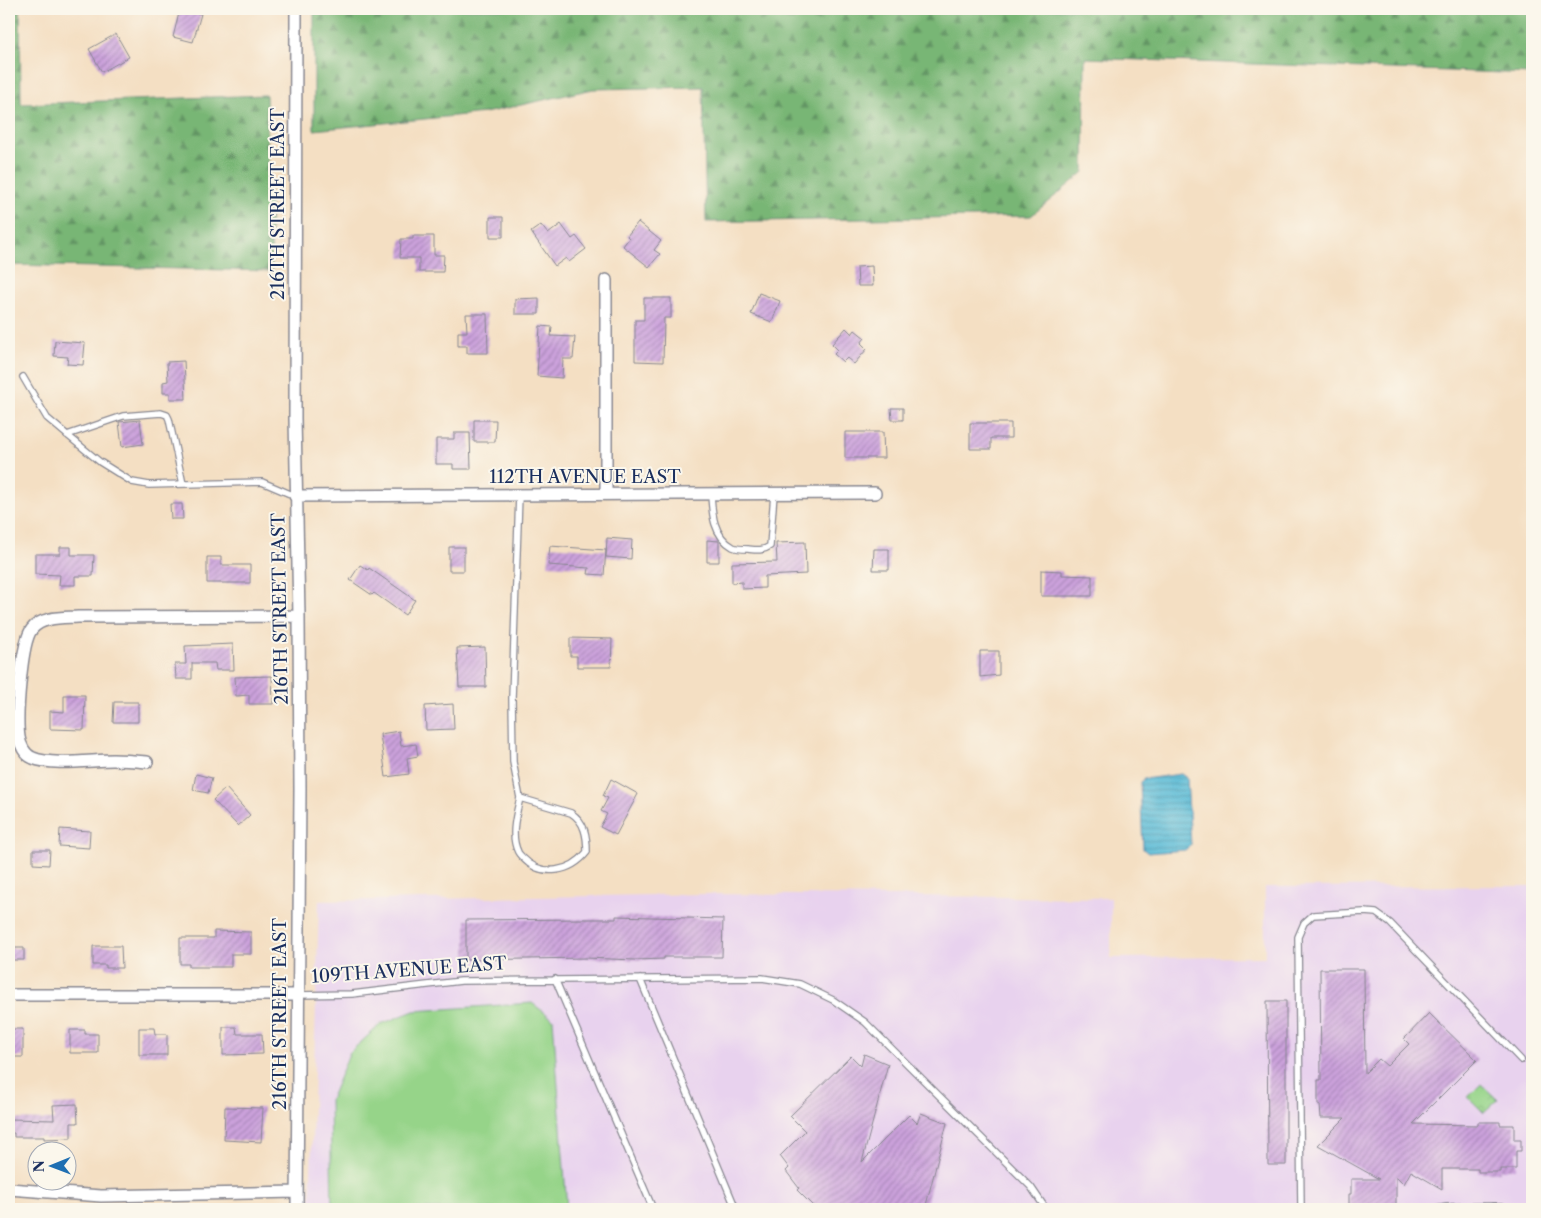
<svg xmlns="http://www.w3.org/2000/svg" width="1541" height="1218" viewBox="0 0 1541 1218" font-family="'Libre Caslon Text',serif">
	<style>
		.built { fill: #e8d2ee }
		.forest { fill: url(#forest-firs); stroke: #4a726a }
		.park { fill: url(#park-crowns); stroke: #588274 }
		.pitch { fill: #96d489; stroke: #588274 }
		.water { fill: url(#water-rules); stroke: #39749a }
		.building { fill: url(#building-hatch) }
		.lines { fill: none; stroke-linecap: round; stroke-linejoin: round }
		.service-casing { stroke: #888790; stroke-width: 8 }
		.minor-casing { stroke: #888790; stroke-width: 14 }
		.service { stroke: #fff; stroke-width: 5.5 }
		.minor { stroke: #fff; stroke-width: 11 }
		.labels { text-anchor: middle; dominant-baseline: central; stroke-width: 4; stroke-linejoin: round; paint-order: stroke }
		.street-label { font-size: 18px; fill: #1b2f5e; stroke: #fbf7ec }
	</style>
	<defs>
		<pattern id="forest-firs" width="22" height="20" patternUnits="userSpaceOnUse" patternTransform="scale(1.25)"><rect width="22" height="20" fill="#78b675"/><path d="M5 1l3.5 6h-7zM16 11l3.5 6h-7z" fill="#629463"/></pattern>
		<pattern id="park-crowns" width="20" height="18" patternUnits="userSpaceOnUse" patternTransform="scale(1.25)"><rect width="20" height="18" fill="#96d489"/><path d="M2 6a3 3 0 1 1 6 0M12 15a3 3 0 1 1 6 0" fill="none" stroke="#81b679"/></pattern>
		<pattern id="water-rules" width="6" height="5" patternUnits="userSpaceOnUse" patternTransform="scale(1.25)"><rect width="6" height="5" fill="#57bad6"/><path d="M0 2.5h6" fill="none" stroke="#4798b1"/></pattern>
		<pattern id="building-hatch" width="6" height="6" patternUnits="userSpaceOnUse" patternTransform="scale(1.25)"><rect width="6" height="6" fill="#cca2dc"/><path d="M-1 1l2-2M0 6l6-6M5 7l2-2" fill="none" stroke="#a584b6"/></pattern>
	</defs>
	<rect width="100%" height="100%" fill="#fbf7ec"/>
	<filter id="ink" filterUnits="userSpaceOnUse"><feTurbulence type="fractalNoise" baseFrequency=".02" numOctaves="2"/><feDisplacementMap in="SourceGraphic" scale="10" xChannelSelector="R" yChannelSelector="G"/><feConvolveMatrix kernelMatrix="1 2 1 2 8 2 1 2 1" color-interpolation-filters="sRGB"/></filter>
	<filter id="wash" filterUnits="userSpaceOnUse"><feTurbulence type="fractalNoise" baseFrequency=".0096" numOctaves="4" result="noise"/><feDisplacementMap in="SourceGraphic" scale="20" xChannelSelector="R" yChannelSelector="G"/><feGaussianBlur stdDeviation="1.12" result="paint"/><feColorMatrix in="noise" values="0 0 0 0 0 0 0 0 0 0 0 0 0 0 0 0 0 1.4 0 .05"/><feComposite in="paint" operator="in"/></filter>
	<g filter="url(#wash)">
		<rect width="100%" height="100%" fill="#f4dfc3"/>
		<!-- built -->
		<path class="built" d="M 1532,886 L 1532,1209 L 310,1209 L 319,901 L 709,894 L 1111,898 L 1111,958 L 1265,957 L 1265,887 Z"/>
		<!-- forest -->
		<path class="forest" d="M 9,9 L 20,9 L 21,104 L 266,95 L 272,271 L 9,265 Z
			M 314,9 L 1532,9 L 1532,74 L 1085,58 L 1084,172 L 1031,216 L 706,222 L 703,87 L 593,89 L 485,113 L 314,130 Z"/>
		<!-- park -->
		<path class="park" d="M 1481,1084 L 1498,1100 L 1484,1113 L 1468,1097 Z"/>
		<!-- pitch -->
		<path class="pitch" d="M 532,1003 L 553,1019 L 567,1209 L 332,1209 L 330,1100 L 350,1052 L 381,1024 L 414,1011 Z"/>
		<!-- water -->
		<path class="water" d="M 1181,774 L 1187,778 L 1191,845 L 1185,850 L 1148,853 L 1143,849 L 1140,782 L 1144,779 Z"/>
		<g id="blocks">
			<!-- building -->
			<path class="building" d="M 180,9 L 201,14 L 193,42 L 173,37 Z
				M 116,34 L 129,57 L 102,72 L 89,49 Z
				M 490,217 L 503,217 L 503,237 L 490,237 Z
				M 638,222 L 661,241 L 654,250 L 660,254 L 649,267 L 623,246 L 629,238 L 627,236 Z
				M 561,224 L 572,239 L 576,236 L 586,249 L 569,262 L 566,258 L 555,266 L 531,232 L 541,225 L 548,234 Z
				M 413,236 L 434,236 L 434,255 L 444,255 L 443,272 L 419,272 L 419,258 L 400,258 L 401,239 L 413,239 Z
				M 872,266 L 873,286 L 858,286 L 857,267 Z
				M 759,293 L 780,301 L 772,322 L 751,314 Z
				M 539,298 L 539,314 L 515,314 L 515,299 Z
				M 644,298 L 671,298 L 671,318 L 664,318 L 663,362 L 635,361 L 635,320 L 644,320 Z
				M 466,314 L 487,314 L 488,353 L 467,353 L 467,346 L 458,346 L 458,332 L 467,332 Z
				M 540,326 L 552,327 L 551,336 L 575,337 L 573,359 L 563,359 L 562,378 L 537,376 Z
				M 846,328 L 852,334 L 855,330 L 865,338 L 861,343 L 867,349 L 854,364 L 847,358 L 843,362 L 834,354 L 838,350 L 832,344 Z
				M 55,341 L 85,343 L 83,365 L 67,364 L 68,357 L 54,356 Z
				M 184,361 L 186,399 L 170,399 L 170,393 L 163,393 L 163,382 L 168,381 L 167,362 Z
				M 891,408 L 903,408 L 903,420 L 892,420 Z
				M 140,420 L 143,444 L 122,447 L 119,422 Z
				M 474,420 L 496,420 L 495,442 L 474,442 Z
				M 970,423 L 1011,423 L 1011,438 L 991,438 L 991,449 L 970,449 Z
				M 845,432 L 883,432 L 884,458 L 845,458 Z
				M 454,433 L 470,433 L 471,469 L 453,469 L 453,464 L 436,464 L 436,439 L 454,439 Z
				M 170,504 L 182,504 L 183,519 L 171,519 Z
				M 607,538 L 632,540 L 631,559 L 606,557 Z
				M 707,540 L 719,541 L 719,562 L 707,562 Z
				M 805,542 L 806,574 L 765,576 L 765,588 L 742,589 L 742,582 L 732,583 L 732,563 L 777,562 L 776,543 Z
				M 550,546 L 606,550 L 604,575 L 588,574 L 589,568 L 548,565 Z
				M 60,547 L 71,547 L 71,555 L 94,555 L 93,576 L 75,576 L 75,585 L 59,585 L 60,575 L 35,574 L 35,554 L 60,554 Z
				M 449,547 L 464,547 L 464,571 L 449,571 Z
				M 874,549 L 889,549 L 889,570 L 873,570 Z
				M 207,557 L 221,557 L 221,565 L 250,565 L 250,583 L 207,583 Z
				M 360,565 L 368,570 L 369,568 L 415,600 L 405,615 L 374,593 L 372,595 L 350,580 Z
				M 1041,570 L 1062,571 L 1062,575 L 1092,576 L 1092,596 L 1041,596 Z
				M 570,638 L 612,639 L 611,667 L 577,667 L 577,656 L 570,656 Z
				M 233,644 L 234,670 L 216,670 L 215,663 L 192,663 L 192,679 L 176,679 L 175,664 L 186,664 L 185,646 Z
				M 485,647 L 486,687 L 459,687 L 457,648 Z
				M 980,651 L 999,651 L 999,675 L 980,677 Z
				M 272,676 L 273,704 L 249,704 L 249,695 L 236,696 L 235,677 Z
				M 64,695 L 85,695 L 84,730 L 50,729 L 50,711 L 64,712 Z
				M 114,702 L 138,702 L 138,722 L 113,722 Z
				M 453,704 L 454,729 L 426,730 L 425,706 Z
				M 399,731 L 401,746 L 416,744 L 418,756 L 407,758 L 409,774 L 386,777 L 380,734 Z
				M 196,774 L 212,778 L 208,793 L 193,790 Z
				M 611,779 L 638,794 L 616,835 L 600,827 L 607,814 L 601,811 L 608,798 L 603,796 Z
				M 226,788 L 250,815 L 238,826 L 213,800 Z
				M 60,829 L 90,831 L 89,848 L 59,846 Z
				M 33,850 L 50,850 L 49,865 L 33,864 Z
				M 616,916 L 723,919 L 722,957 L 664,957 L 664,959 L 635,960 L 586,958 L 466,960 L 466,920 L 586,919 L 616,919 Z
				M 214,931 L 251,932 L 251,954 L 231,954 L 231,967 L 189,967 L 189,964 L 180,964 L 180,938 L 214,938 Z
				M 93,946 L 121,946 L 122,968 L 106,968 L 106,965 L 93,965 Z
				M 9,948 L 24,948 L 24,960 L 9,960 Z
				M 1320,969 L 1364,969 L 1365,1073 L 1379,1059 L 1387,1066 L 1409,1044 L 1404,1039 L 1429,1013 L 1477,1060 L 1413,1124 L 1478,1125 L 1478,1122 L 1500,1122 L 1500,1125 L 1514,1125 L 1514,1140 L 1521,1140 L 1521,1151 L 1516,1151 L 1516,1169 L 1500,1169 L 1500,1172 L 1478,1172 L 1478,1169 L 1442,1169 L 1442,1189 L 1411,1171 L 1404,1184 L 1396,1176 L 1396,1209 L 1349,1209 L 1349,1194 L 1351,1194 L 1351,1179 L 1379,1179 L 1318,1145 L 1345,1118 L 1321,1118 L 1320,1105 L 1318,1105 L 1318,1080 L 1321,1080 Z
				M 1267,1001 L 1286,1001 L 1286,1165 L 1268,1165 Z
				M 223,1027 L 236,1027 L 237,1034 L 262,1034 L 263,1054 L 223,1055 Z
				M 139,1028 L 154,1028 L 155,1034 L 167,1034 L 167,1055 L 139,1055 Z
				M 9,1029 L 23,1029 L 23,1057 L 9,1057 Z
				M 70,1030 L 85,1030 L 85,1034 L 98,1034 L 98,1053 L 70,1053 Z
				M 864,1054 L 888,1064 L 862,1162 L 909,1115 L 917,1123 L 921,1113 L 947,1123 L 925,1209 L 813,1209 L 813,1206 L 797,1190 L 799,1188 L 786,1171 L 789,1168 L 780,1156 L 805,1131 L 790,1116 L 851,1056 L 861,1066 Z
				M 77,1104 L 78,1123 L 71,1123 L 71,1138 L 44,1139 L 44,1137 L 14,1137 L 14,1133 L 9,1133 L 9,1119 L 54,1120 L 53,1105 Z
				M 225,1107 L 263,1108 L 261,1142 L 224,1140 Z"/>
		</g>
	</g>
	<g filter="url(#ink)">
		<use href="#blocks" fill-opacity="0" stroke="#888790" stroke-width="1"/>
		<g class="lines">
			<!-- service casing -->
			<g class="service-casing">
				<path id="service" d="M 23,377 L 47,418 L 66,434 L 100,462 L 132,482 L 149,485 L 262,482 L 295,496
					M 67,435 L 123,416 L 161,413 L 167,415 L 169,419 L 183,484
					M 711,494 C 712,513 713,536 733,547 C 737,549 743,549 748,549 C 757,550 763,551 770,546 L 774,494
					M 519,495 L 512,698 L 513,762 L 520,798 L 571,813 C 585,822 587,836 587,852 C 571,872 542,878 523,858 C 523,858 518,853 518,852 C 510,836 516,815 520,798
					M 555,979 L 653,1209
					M 640,979 L 736,1209
					M 298,995 L 352,994 L 461,981 L 762,978 L 800,984 L 833,1000 L 865,1022 L 1031,1187 L 1046,1209
					M 1301,1209 L 1298,937 L 1304,923 L 1313,915 L 1364,912 L 1376,913 L 1390,923 L 1521,1060
					M 1437,1209 L 1447,1207 L 1502,1206 L 1508,1209"/>
			</g>
			<!-- minor casing -->
			<g class="minor-casing">
				<path id="minor" d="M 296,9 L 295,418 L 299,616 L 300,789 L 297,1209
					M 606,280 L 606,494
					M 295,496 L 875,493
					M 147,762 C 136,761 124,760 113,760 C 93,760 51,766 33,758 C 25,755 20,745 19,737 C 16,718 21,642 32,629 C 42,616 64,618 78,617 L 299,616
					M 9,995 L 298,995
					M 9,1189 L 101,1196 L 297,1192"/>
			</g>
			<!-- service -->
			<use href="#service" class="service"/>
			<!-- minor -->
			<use href="#minor" class="minor"/>
		</g>
	</g>
	<g class="labels">
		<!-- street labels -->
		<g class="street-label">
			<text transform="translate(278 204) rotate(-90)">216TH STREET EAST</text>
			<text x="585" y="477">112TH AVENUE EAST</text>
			<text transform="translate(280 609) rotate(-91)">216TH STREET EAST</text>
			<text transform="translate(409 970) rotate(-4)">109TH AVENUE EAST</text>
			<text transform="translate(280 1014) rotate(-90)">216TH STREET EAST</text>
		</g>
	</g>
	<!-- margin -->
	<rect width="1541" height="1218" fill="none" stroke="#fbf7ec" stroke-width="30"/>
	<!-- north arrow -->
	<g transform="translate(52 1166) rotate(269)"><circle r="24" fill="#fbf7ec" stroke="#a1a7b3"/>
	<path d="M0-4L9 19L0 12L-9 19Z" fill="#1f6fb2"/>
	<text y="-8" font-size="14" font-weight="bold" text-anchor="middle" fill="#1b2f5e">N</text>
	</g>
</svg>
